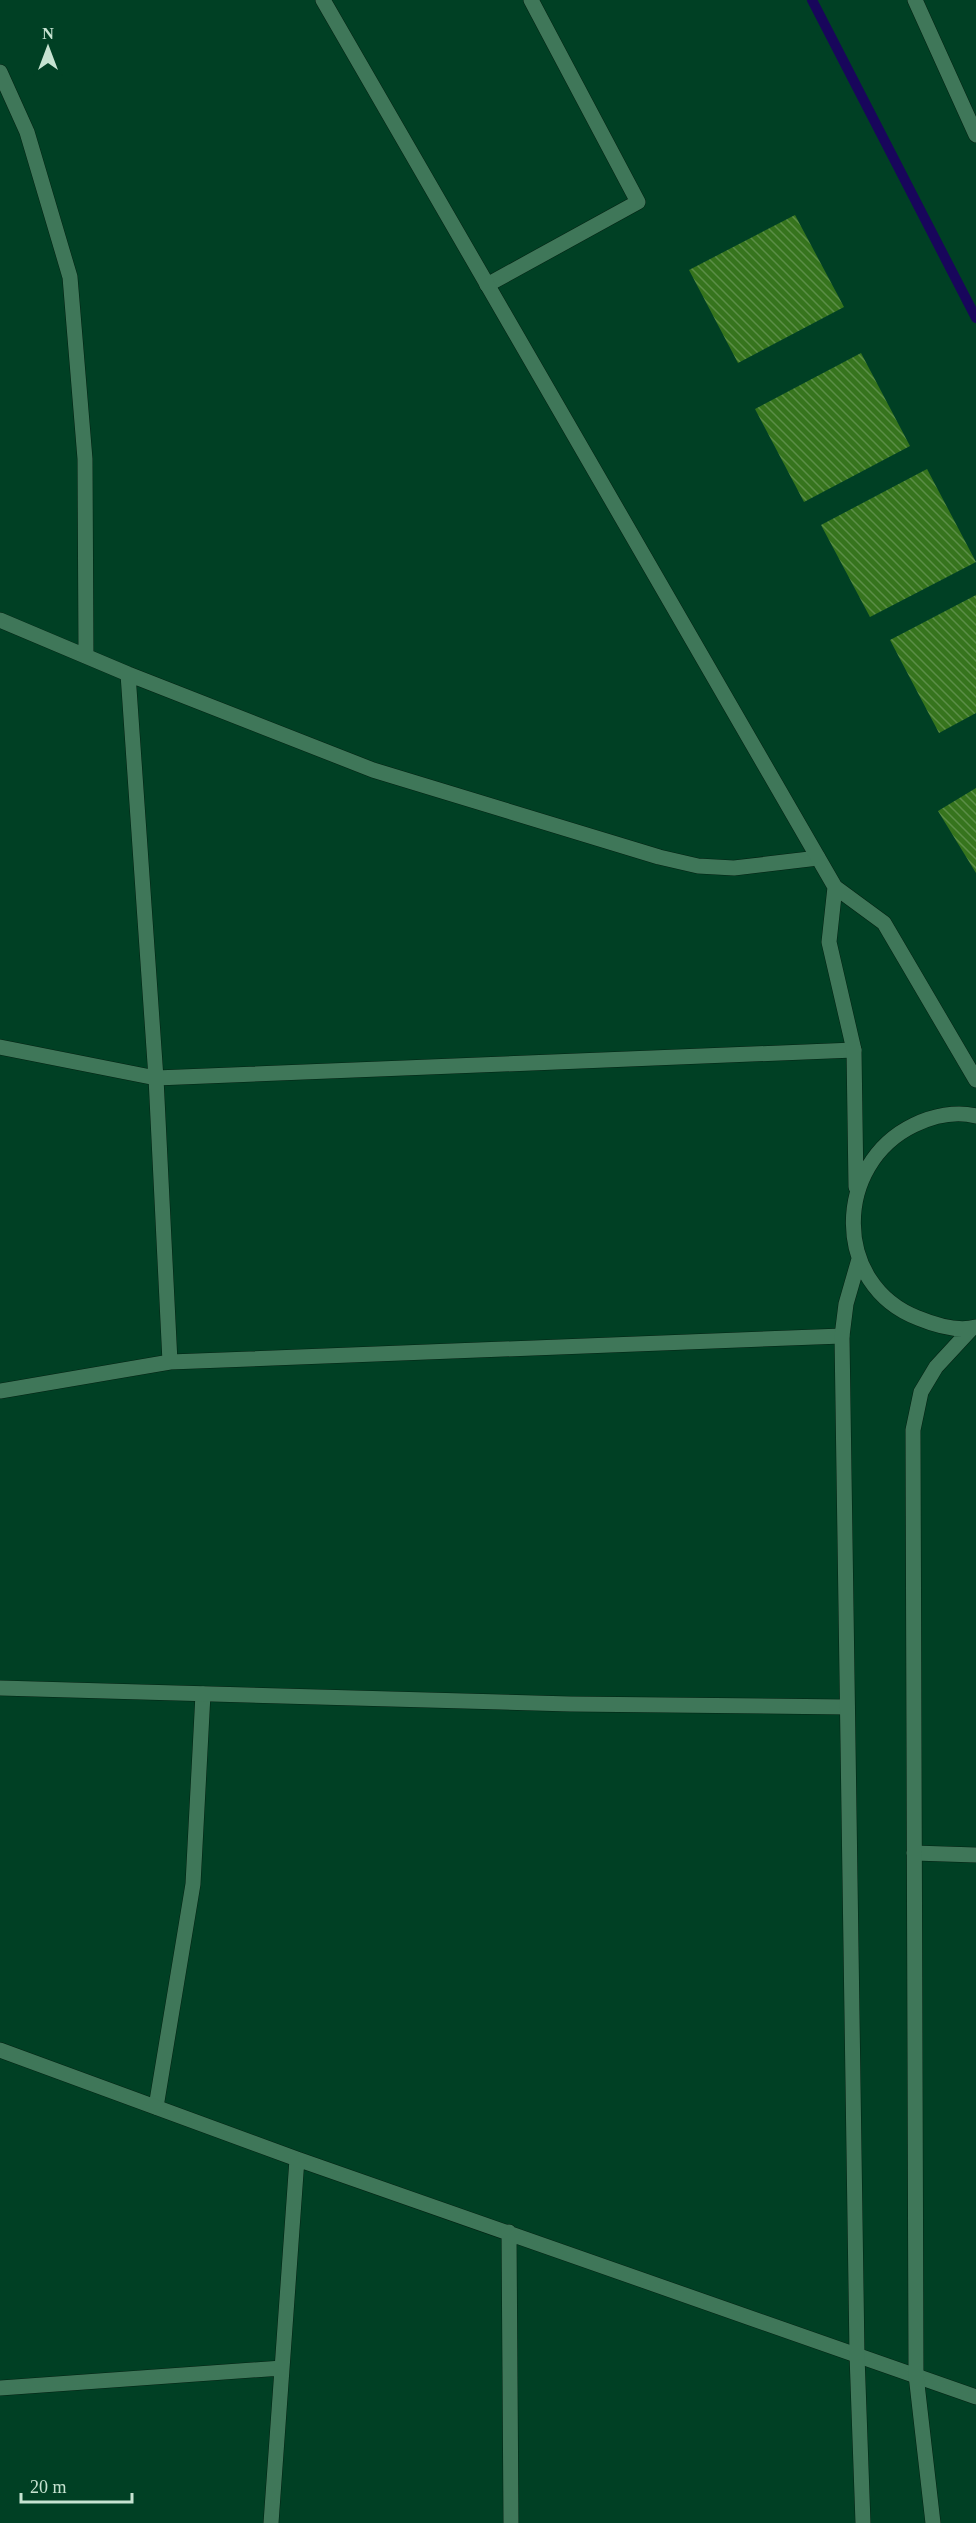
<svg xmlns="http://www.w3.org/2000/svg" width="976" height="2523" viewBox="0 0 976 2523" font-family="'Times New Roman',serif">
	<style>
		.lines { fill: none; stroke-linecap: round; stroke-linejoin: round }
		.stream { stroke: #18065b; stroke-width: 10 }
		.building { fill: url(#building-back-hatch) }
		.service-casing { stroke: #042213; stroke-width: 16 }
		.minor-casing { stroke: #042213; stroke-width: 16 }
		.secondary-casing { stroke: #042213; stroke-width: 16 }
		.service { stroke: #3f7759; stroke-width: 15 }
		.minor { stroke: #3f7759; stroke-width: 15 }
		.secondary { stroke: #3f7759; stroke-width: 15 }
	</style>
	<defs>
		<pattern id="building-back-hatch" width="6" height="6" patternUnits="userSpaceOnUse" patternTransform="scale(1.5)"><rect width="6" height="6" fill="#36741d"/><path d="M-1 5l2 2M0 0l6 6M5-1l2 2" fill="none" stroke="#5b8e47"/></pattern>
	</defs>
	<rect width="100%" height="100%" fill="#004024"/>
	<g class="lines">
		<!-- stream -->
		<path class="stream" d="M 812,0 L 976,318"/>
	</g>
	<!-- building -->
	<path class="building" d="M 795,215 L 844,307 L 738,363 L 689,270 Z
		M 861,353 L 910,446 L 804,502 L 755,409 Z
		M 927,469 L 976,562 L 870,617 L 821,525 Z
		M 976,595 L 976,713 L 939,733 L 890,640 Z
		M 976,788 L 976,873 L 938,811 Z"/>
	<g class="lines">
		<!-- service casing -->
		<g class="service-casing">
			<path id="service" d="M 487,285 L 638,202 L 531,0
				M 156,2107 L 193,1884 L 203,1694"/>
		</g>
		<!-- minor casing -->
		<g class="minor-casing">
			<path id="minor" d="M 915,0 L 976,135
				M 0,72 L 27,132 L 70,277 L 85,459 L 86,655
				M 0,620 L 128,674 L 373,770 L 659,857 L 698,866 L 734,868 L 818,858
				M 128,674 L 156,1078 L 170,1362
				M 0,1047 L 156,1078 L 854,1050
				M 0,1391 L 170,1362 L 842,1336
				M 0,1688 L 570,1704 L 847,1707
				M 914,1853 L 976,1855
				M 0,2050 L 297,2159 L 976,2397
				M 509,2232 L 511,2523
				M 0,2388 L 282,2368
				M 271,2523 L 297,2159"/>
		</g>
		<!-- secondary casing -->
		<g class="secondary-casing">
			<path id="secondary" d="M 323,0 L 835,887 L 884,923 L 976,1080
				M 835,887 L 829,942 L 854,1050 L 856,1187
				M 976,1116 C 956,1111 933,1116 914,1125 C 833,1164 832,1285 918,1318 C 935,1325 958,1332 976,1327
				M 859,1259 L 846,1304 L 842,1336 L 857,2355 L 863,2523
				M 933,2523 L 916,2375 L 913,1430 L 921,1392 L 936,1367 L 972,1328"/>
		</g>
		<!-- service -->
		<use href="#service" class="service"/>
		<!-- minor -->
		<use href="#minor" class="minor"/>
		<!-- secondary -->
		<use href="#secondary" class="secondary"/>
	</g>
	<!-- north arrow -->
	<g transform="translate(48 48)" stroke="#004024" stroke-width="4.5" paint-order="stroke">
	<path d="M0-4.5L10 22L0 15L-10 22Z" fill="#c6e3d1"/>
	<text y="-9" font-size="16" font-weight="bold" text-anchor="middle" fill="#c6e3d1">N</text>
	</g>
	<!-- scale -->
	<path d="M21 2493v9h111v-9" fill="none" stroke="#c6e3d1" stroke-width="3"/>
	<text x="30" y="2493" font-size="18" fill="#c6e3d1" stroke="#004024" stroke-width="4.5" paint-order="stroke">20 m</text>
</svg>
